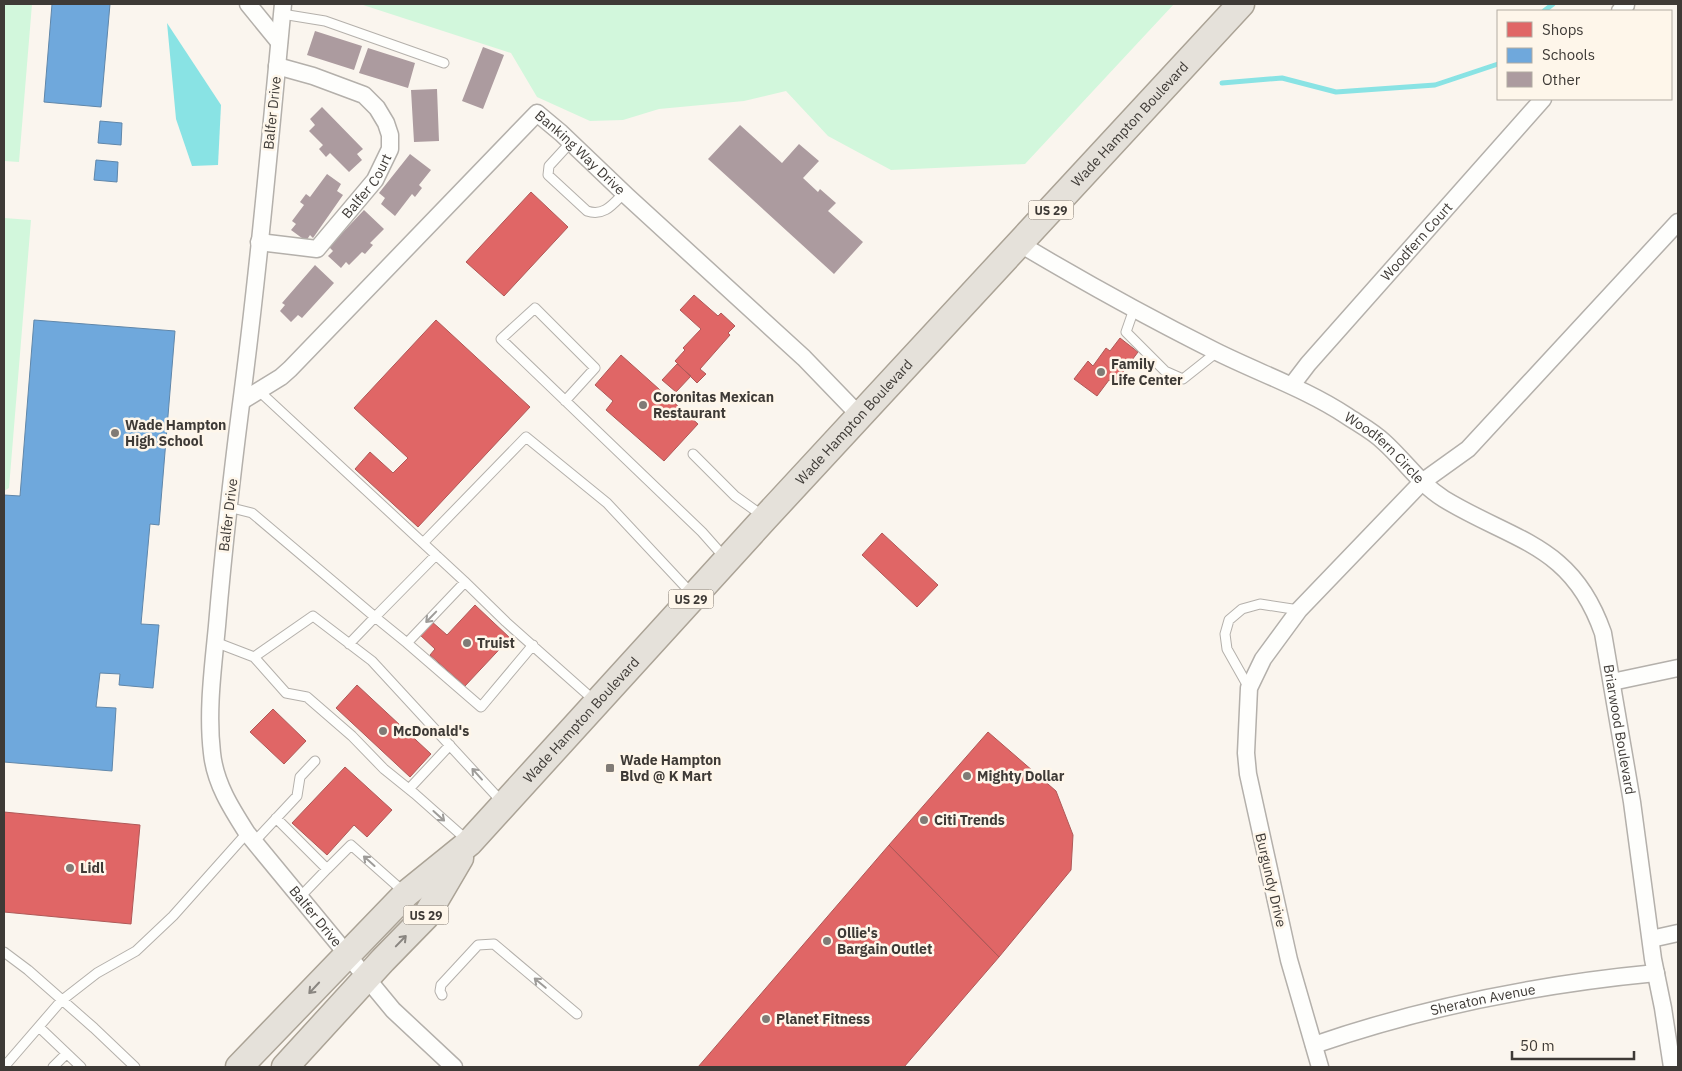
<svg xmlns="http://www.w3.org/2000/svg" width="1682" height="1071" viewBox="0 0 1682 1071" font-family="'IBM Plex Sans',sans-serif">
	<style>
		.green { fill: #d2f7dc }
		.water { fill: #89e3e4 }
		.shops { fill: #e06666; stroke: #af5958 }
		.schools { fill: #6fa8dc; stroke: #6087aa }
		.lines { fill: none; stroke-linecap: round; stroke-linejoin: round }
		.stream { stroke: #89e3e4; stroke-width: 5 }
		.building { fill: #ac9b9f }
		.service-casing { stroke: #b4b0ab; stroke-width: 11 }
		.minor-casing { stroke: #b4b0ab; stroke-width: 19 }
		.primary-casing { stroke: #aba396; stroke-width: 29 }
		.service { stroke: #fefefc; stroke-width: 9 }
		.minor { stroke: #fefefc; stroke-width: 16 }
		.primary { stroke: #e5e1da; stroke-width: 26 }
		.oneway { stroke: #9e9c99 }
		.oneway2 { stroke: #898580 }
		.poi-dot { fill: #807b76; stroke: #fef6ea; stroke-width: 2 }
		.labels { text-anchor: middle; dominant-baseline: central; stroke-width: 5; stroke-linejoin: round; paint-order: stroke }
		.shield { fill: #fef6ea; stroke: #78726c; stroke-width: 1 }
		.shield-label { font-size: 12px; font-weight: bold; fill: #3e3a36 }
		.street-label { font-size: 14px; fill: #3e3a36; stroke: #fef6ea }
		.poi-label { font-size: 14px; font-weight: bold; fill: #3e3a36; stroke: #fef6ea; text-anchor: start }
	</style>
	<rect width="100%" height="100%" fill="#faf5ee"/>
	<!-- green -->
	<path class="green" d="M 4,4 L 32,4 L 19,162 L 4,161 Z
		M 360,4 L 1174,4 L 1025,164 L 891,170 L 828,136 L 786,91 L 744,101 L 659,109 L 623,120 L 590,121 L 537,97 L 511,53 Z
		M 4,218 L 31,220 L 9,488 L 4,491 Z"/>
	<!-- water -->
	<path class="water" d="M 167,23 L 221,105 L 218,165 L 192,166 L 176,119 Z"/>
	<!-- shops -->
	<path class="shops" d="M 531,192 L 568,227 L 504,296 L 466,262 Z
		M 694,295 L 718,316 L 721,313 L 735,326 L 728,333 L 730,335 L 700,369 L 706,374 L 697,383 L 675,361 L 685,350 L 683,348 L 701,329 L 680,310 Z
		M 436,320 L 530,407 L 418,527 L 355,469 L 370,452 L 393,473 L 408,458 L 354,408 Z
		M 1120,338 L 1138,352 L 1114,384 L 1109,380 L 1097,396 L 1074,379 L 1088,361 L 1093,366 L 1106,348 L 1110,351 Z
		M 621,355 L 698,424 L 664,461 L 606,410 L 613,401 L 595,385 Z
		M 677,364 L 691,376 L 676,392 L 662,380 Z
		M 882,533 L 938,585 L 917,607 L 862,555 Z
		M 475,605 L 510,638 L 465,686 L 430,655 L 435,649 L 419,634 L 431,621 L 447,635 Z
		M 357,685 L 431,754 L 410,777 L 336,708 Z
		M 273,709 L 306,741 L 284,764 L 250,732 Z
		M 988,732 L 1056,791 L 1073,835 L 1071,870 L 999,957 L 889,845 Z
		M 345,767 L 392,810 L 367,837 L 354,825 L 327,855 L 292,823 Z
		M 4,812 L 140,825 L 131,924 L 4,912 Z
		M 889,845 L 999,957 L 904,1067 L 698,1067 Z"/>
	<!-- schools -->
	<path class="schools" d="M 52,4 L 110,4 L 101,107 L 44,102 Z
		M 100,121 L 122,123 L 121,145 L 98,143 Z
		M 96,160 L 118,162 L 117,182 L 94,180 Z
		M 34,320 L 175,331 L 159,525 L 150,524 L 141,624 L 159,625 L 153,688 L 119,685 L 120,674 L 100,673 L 96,707 L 116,708 L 112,771 L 4,762 L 4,495 L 20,496 Z"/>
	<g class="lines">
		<!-- stream -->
		<path class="stream" d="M 1544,11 L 1553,4
			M 1222,83 L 1282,78 L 1336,92 L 1435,85 L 1498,64"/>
	</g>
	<!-- building -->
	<path class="building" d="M 315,31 L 362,46 L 354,70 L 307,55 Z
		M 483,47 L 504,55 L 483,109 L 462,101 Z
		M 368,48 L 415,63 L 408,88 L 359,73 Z
		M 437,89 L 439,141 L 414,142 L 411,90 Z
		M 322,107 L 363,149 L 357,154 L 362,160 L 349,172 L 330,153 L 326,157 L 319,149 L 323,145 L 309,131 L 315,125 L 310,119 Z
		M 740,125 L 782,163 L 799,144 L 819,161 L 803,178 L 818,192 L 820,189 L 836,203 L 828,211 L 863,242 L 834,274 L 708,159 Z
		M 410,154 L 431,170 L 419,185 L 422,188 L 415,197 L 412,194 L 395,216 L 381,204 L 385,198 L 379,193 Z
		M 327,174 L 341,184 L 337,191 L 343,195 L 313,238 L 310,235 L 306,241 L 291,230 L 296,224 L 292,221 L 304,205 L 300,202 L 306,194 L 310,197 Z
		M 364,210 L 384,229 L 370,243 L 373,245 L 365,254 L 362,252 L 349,265 L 346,262 L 341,268 L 328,256 L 333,251 L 329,247 Z
		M 315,265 L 334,283 L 302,318 L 298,315 L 291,322 L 280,311 L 285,305 L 282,303 Z"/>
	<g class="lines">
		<!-- service casing -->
		<g class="service-casing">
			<path id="service" d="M 282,14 L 325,21 L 444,63
				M 571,142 L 549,166 L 548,175 L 587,211 C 604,217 613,204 624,193
				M 1134,309 L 1126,332 L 1165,371 L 1183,379 L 1217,352
				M 259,391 L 464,581 L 506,622 L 596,702
				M 565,401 L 595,368 L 535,308 L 501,339 L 702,532 L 725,558
				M 693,454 L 735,496 L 763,516
				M 228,507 L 252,513 L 375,617 L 436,555
				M 423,543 L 526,437 L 607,503 L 692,594
				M 465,582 L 407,643 L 481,707 L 533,645
				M 215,642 L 254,657 L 286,693 L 307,697 L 352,736 L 384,769 L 415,794 L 468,841
				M 349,644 L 375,617 L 407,643
				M 254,657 L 313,616 L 372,661 L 502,802
				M 1249,688 L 1227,649 L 1225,634 L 1229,620 L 1242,609 L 1260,604 L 1299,610
				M 409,789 L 450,745
				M 276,818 L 327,869 L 300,897
				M 254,842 L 297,796 L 300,777 L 315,761
				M 327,869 L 351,845 L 404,892
				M 4,952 L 28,970 L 94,1028 L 135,1067
				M 442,995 L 440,991 L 441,985 L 478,945 L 494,944 L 577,1014
				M 39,1027 L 81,1067
				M 4,1067 L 61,1001 L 97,973 L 136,951 L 173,916 L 247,833
				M 53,1067 L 66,1054"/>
		</g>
		<!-- minor casing -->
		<g class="minor-casing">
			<g id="minor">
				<path d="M 248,4 L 279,42"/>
				<path id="s1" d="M 283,4 C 270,140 258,276 240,412 C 231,483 223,554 217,626 C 213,668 207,711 212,753 C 215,783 231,808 247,833 L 393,1010 L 454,1067"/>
				<path d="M 1620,11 L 1626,5"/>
				<path id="s2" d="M 259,242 L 317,249 L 375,180 L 390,149 L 390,135 L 386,123 L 377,108 L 364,95 L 313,76 L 277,66"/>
				<path id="s3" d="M 1020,244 C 1084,282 1149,318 1215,351 C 1259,373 1306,389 1347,416 C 1359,424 1374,432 1384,442 C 1405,461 1420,484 1444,499 C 1515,542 1572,544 1603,633 L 1632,802 L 1653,959 L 1663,1008 L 1672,1067"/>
				<path id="s4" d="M 1292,385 L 1308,364 L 1543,99"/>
				<path id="s5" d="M 242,401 L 281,377 L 290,369 L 537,113 L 561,133 L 627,196 L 804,358 L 860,416"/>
				<path d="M 1612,682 L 1678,668"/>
				<path d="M 1651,939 L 1678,933"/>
				<path id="s6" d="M 1314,1045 C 1424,1007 1540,984 1656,973"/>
				<path d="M 1320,1067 L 1289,960 L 1248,774 L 1246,753 L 1249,688 L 1263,659 L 1299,610 L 1422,482 L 1468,449 L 1678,222"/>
			</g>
		</g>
		<!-- primary casing -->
		<g class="primary-casing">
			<g id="primary">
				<path id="s7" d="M 239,1067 L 406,894 L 469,843 L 765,518 L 1241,4"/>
				<path d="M 285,1067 L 383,960 L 426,916 L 460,858"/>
			</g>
		</g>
		<!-- service -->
		<use href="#service" class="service"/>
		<!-- minor -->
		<use href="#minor" class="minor"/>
		<!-- primary -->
		<use href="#primary" class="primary"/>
	</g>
	<!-- one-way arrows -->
	<defs><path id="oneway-shaft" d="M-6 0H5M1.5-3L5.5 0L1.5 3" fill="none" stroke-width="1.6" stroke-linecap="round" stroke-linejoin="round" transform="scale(1.25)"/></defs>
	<g class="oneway">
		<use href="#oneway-shaft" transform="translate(431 617) rotate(134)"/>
		<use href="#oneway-shaft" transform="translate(477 774) rotate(-132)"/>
		<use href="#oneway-shaft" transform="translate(439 816) rotate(42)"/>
		<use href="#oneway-shaft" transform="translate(369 861) rotate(-138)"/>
		<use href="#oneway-shaft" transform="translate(540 983) rotate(-140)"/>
	</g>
	<g class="oneway2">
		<use href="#oneway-shaft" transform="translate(401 941) rotate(-46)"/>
		<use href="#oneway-shaft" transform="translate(314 988) rotate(133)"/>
	</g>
	<!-- markers -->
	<g class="poi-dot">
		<circle cx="1101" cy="372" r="5"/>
		<circle cx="643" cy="405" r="5"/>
		<circle cx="115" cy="433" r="5"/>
		<circle cx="467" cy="643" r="5"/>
		<circle cx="383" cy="731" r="5"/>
		<rect x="605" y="763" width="10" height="10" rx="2.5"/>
		<circle cx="967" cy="776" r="5"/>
		<circle cx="924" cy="820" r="5"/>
		<circle cx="70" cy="868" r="5"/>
		<circle cx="827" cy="941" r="5"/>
		<circle cx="766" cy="1019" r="5"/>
	</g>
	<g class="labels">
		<!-- shield labels -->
		<g class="shield">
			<rect x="1028.5" y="200.5" width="45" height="19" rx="4"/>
			<rect x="668.5" y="589.5" width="45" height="19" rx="4"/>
			<rect x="403.5" y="905.5" width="45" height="19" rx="4"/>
		</g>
		<g class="shield-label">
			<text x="1051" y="210">US 29</text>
			<text x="691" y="599">US 29</text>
			<text x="426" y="915">US 29</text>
		</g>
		<!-- street labels -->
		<g class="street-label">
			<text transform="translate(272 113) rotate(-84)">Balfer Drive</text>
			<text stroke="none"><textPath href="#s7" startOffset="1298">Wade Hampton Boulevard</textPath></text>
			<text stroke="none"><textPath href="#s5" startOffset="472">Banking Way Drive</textPath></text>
			<text stroke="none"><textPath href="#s2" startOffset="139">Balfer Court</textPath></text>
			<text stroke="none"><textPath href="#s4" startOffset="190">Woodfern Court</textPath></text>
			<text stroke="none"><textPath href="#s7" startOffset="892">Wade Hampton Boulevard</textPath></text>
			<text stroke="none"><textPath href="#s3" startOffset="419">Woodfern Circle</textPath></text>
			<text transform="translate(228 515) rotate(-83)">Balfer Drive</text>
			<text stroke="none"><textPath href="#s7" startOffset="488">Wade Hampton Boulevard</textPath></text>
			<text stroke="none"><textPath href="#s3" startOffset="811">Briarwood Boulevard</textPath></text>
			<text transform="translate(1271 880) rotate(77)">Burgundy Drive</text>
			<text stroke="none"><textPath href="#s1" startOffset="949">Balfer Drive</textPath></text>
			<text stroke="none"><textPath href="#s6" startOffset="175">Sheraton Avenue</textPath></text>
		</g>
		<!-- poi labels -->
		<g class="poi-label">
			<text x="1111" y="364">Family<tspan x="1111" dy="16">Life Center</tspan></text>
			<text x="653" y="397">Coronitas Mexican<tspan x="653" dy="16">Restaurant</tspan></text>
			<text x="125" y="425">Wade Hampton<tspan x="125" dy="16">High School</tspan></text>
			<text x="477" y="643">Truist</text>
			<text x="393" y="731">McDonald's</text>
			<text x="620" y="760">Wade Hampton<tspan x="620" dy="16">Blvd @ K Mart</tspan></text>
			<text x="977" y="776">Mighty Dollar</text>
			<text x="934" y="820">Citi Trends</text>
			<text x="80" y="868">Lidl</text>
			<text x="837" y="933">Ollie's<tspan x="837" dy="16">Bargain Outlet</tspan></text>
			<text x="776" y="1019">Planet Fitness</text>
		</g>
	</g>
	<!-- border -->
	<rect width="1682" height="1071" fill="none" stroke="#3e3a36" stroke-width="10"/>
	<!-- legend -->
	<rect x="1497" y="10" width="175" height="90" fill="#fef6ea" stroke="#b1aba2"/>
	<rect x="1507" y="22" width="25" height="15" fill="#e06666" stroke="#b1aba2"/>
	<text x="1542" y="35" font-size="15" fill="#3e3a36">Shops</text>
	<rect x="1507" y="48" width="25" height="15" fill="#6fa8dc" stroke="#b1aba2"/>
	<text x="1542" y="60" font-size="15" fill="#3e3a36">Schools</text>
	<rect x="1507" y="72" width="25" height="15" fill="#ac9b9f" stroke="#b1aba2"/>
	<text x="1542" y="85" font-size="15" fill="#3e3a36">Other</text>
	<!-- scale -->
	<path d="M1512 1051v8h122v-8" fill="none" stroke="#3e3a36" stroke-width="2.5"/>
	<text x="1520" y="1051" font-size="15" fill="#3e3a36" stroke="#fef6ea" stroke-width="4" paint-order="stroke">50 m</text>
</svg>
